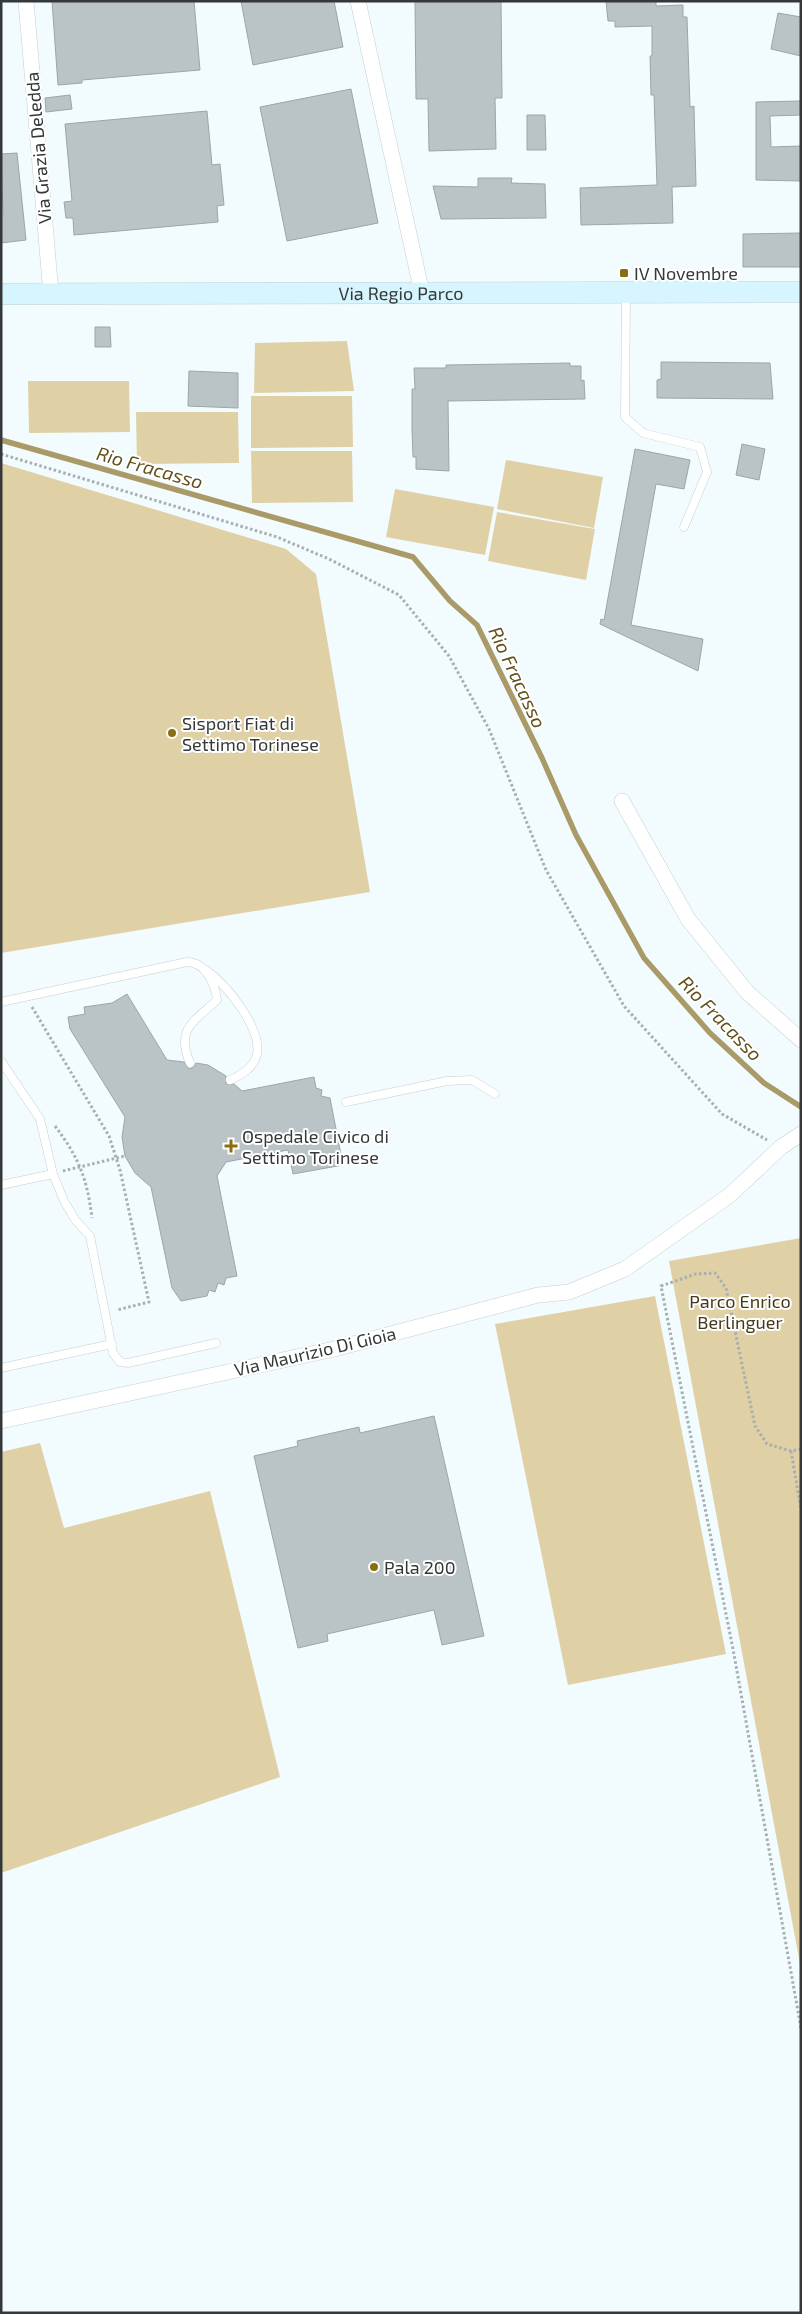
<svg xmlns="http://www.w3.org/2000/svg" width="802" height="2314" viewBox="0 0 802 2314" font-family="'Exo 2',sans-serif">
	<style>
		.green { fill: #dfd0a5 }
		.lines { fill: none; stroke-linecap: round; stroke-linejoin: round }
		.stream { stroke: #aa9a67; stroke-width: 5.5 }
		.building { fill: #bac3c6; stroke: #9ca5a8 }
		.lane-casing { stroke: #c6cfd2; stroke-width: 9 }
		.street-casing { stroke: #c6cfd2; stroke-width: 16 }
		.secondary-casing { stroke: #c6cfd2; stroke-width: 22 }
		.path { stroke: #a7afb1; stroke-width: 3; stroke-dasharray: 2.5 2.5; stroke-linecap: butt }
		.lane { stroke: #fff; stroke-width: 8 }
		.street { stroke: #fff; stroke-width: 15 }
		.secondary { stroke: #d7f5fe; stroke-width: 21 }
		.poi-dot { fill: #896f10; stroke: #fff; stroke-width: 2 }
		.labels { text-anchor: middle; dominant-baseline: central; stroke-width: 4; stroke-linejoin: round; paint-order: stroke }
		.street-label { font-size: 18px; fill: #343839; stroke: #fff }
		.poi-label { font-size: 18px; fill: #343839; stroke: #fff; text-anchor: start }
		.park-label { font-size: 18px; fill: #433918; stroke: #fff }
		.water-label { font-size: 19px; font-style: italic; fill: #625019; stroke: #fff }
	</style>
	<rect width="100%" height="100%" fill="#f2fbfe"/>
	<!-- green -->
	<path class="green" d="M 347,341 L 354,391 L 254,393 L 255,343 Z
		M 28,381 L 129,381 L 130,432 L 29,433 Z
		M 251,396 L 352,396 L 353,447 L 251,448 Z
		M 136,412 L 238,412 L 239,463 L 137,464 Z
		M 251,451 L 352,451 L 353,502 L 252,503 Z
		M 506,460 L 603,477 L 594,528 L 497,509 Z
		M 1,463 L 286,549 L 316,574 L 370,892 L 1,953 Z
		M 395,489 L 494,507 L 485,555 L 386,537 Z
		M 497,512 L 595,529 L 586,580 L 488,561 Z
		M 801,1238 L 801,1969 L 669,1261 Z
		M 655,1296 L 726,1654 L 568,1685 L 495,1324 Z
		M 40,1443 L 64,1528 L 210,1491 L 280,1777 L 1,1873 L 1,1452 Z"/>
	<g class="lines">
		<!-- stream -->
		<path class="stream" d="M 1,440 L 413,557 L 450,601 L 477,625 L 542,758 L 576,835 L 644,958 L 710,1033 L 764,1083 L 801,1107"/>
	</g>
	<!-- building -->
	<path class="building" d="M 52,1 L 194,1 L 200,70 L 82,80 L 82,83 L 58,85 Z
		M 241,1 L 334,1 L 343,47 L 253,65 Z
		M 415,1 L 501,1 L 502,98 L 495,98 L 496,149 L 429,151 L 428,99 L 416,99 Z
		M 606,1 L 656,1 L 656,6 L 683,5 L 683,17 L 687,17 L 690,107 L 694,106 L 696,186 L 672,187 L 673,223 L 581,225 L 580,188 L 657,185 L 654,95 L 651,95 L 650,56 L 652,56 L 652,26 L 615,27 L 615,21 L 608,21 Z
		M 778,13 L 801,17 L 801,56 L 771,49 Z
		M 351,89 L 378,223 L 287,241 L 260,107 Z
		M 70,95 L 72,109 L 46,112 L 45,98 Z
		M 801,101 L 801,115 L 770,116 L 771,147 L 801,146 L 801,181 L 756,180 L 756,102 Z
		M 207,111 L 212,165 L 220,164 L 224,205 L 217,206 L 218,222 L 74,235 L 73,218 L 66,218 L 64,202 L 72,201 L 65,124 Z
		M 527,115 L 545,115 L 546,150 L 527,150 Z
		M 17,153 L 26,240 L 1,243 L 1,214 L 3,214 L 1,154 Z
		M 478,178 L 512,178 L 511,183 L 545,184 L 546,218 L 441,219 L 433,186 L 478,187 Z
		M 801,233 L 801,267 L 743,267 L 743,234 Z
		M 95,327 L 110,327 L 111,347 L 95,347 Z
		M 661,362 L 770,363 L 773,399 L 657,398 L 657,380 L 661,379 Z
		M 570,363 L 570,366 L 581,366 L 581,381 L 584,380 L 585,399 L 448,401 L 449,471 L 416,469 L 416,457 L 413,457 L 412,430 L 412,389 L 415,389 L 414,368 L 446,368 L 446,365 Z
		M 189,371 L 238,373 L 238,408 L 188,406 Z
		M 742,444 L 765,449 L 759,480 L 736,475 Z
		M 635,449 L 690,460 L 684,489 L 656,484 L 631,625 L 703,639 L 698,671 L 600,624 L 601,619 L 604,620 Z
		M 127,994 L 167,1060 L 184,1062 L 189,1069 L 194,1067 L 196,1063 L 208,1065 L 226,1076 L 226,1084 L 234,1084 L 242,1091 L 314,1077 L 316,1088 L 322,1090 L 321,1096 L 330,1098 L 343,1165 L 293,1174 L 288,1150 L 226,1162 L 217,1176 L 237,1276 L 226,1278 L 224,1285 L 218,1283 L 215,1292 L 209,1290 L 207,1296 L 181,1301 L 172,1288 L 151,1187 L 135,1173 L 125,1156 L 122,1137 L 125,1117 L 70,1029 L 68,1017 L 85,1014 L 84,1007 L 112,1003 Z
		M 434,1416 L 484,1636 L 442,1645 L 434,1610 L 327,1634 L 328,1641 L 298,1648 L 254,1456 L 298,1446 L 297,1441 L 359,1427 L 360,1433 Z"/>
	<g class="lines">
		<!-- lane casing -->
		<g class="lane-casing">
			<path id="lane" d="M 626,294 L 625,417 L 643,433 L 700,447 L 707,472 L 684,527
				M 206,970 C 226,984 262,1028 257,1054 C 254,1068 241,1075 230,1080
				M 1,1002 L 187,962 C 206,962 215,984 217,1000 C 195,1021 175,1028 190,1063
				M 1,1061 L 40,1119 L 53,1174
				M 346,1102 L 447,1081 L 472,1080 L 495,1094
				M 1,1185 L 53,1174 L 64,1201 L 76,1221 L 90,1236 L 113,1353 L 120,1362 L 128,1363 L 216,1343
				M 1,1368 L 112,1344"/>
		</g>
		<!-- street casing -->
		<g class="street-casing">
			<path id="street" d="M 26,1 L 51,294
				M 358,1 L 422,293
				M 622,801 L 688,919 L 747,992 L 801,1040
				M 1,1421 L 334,1349 L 538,1295 L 569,1292 L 625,1269 L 730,1195 L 781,1147 L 801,1134"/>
		</g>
		<!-- secondary casing -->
		<g class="secondary-casing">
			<g id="secondary">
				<path id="s1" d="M 1,294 L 801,292"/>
			</g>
		</g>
		<!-- path -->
		<path class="path" d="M 1,454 L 277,537 L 329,559 L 399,595 L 449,656 L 489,729 L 546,870 L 624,1006 L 722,1114 L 767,1140
			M 32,1007 L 109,1136 L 120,1170 L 149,1302 L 117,1310
			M 55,1126 C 79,1158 87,1178 92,1218
			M 63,1171 L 125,1156
			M 801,1449 L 791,1451 L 767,1444 L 755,1426 L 726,1288 L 715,1273 L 696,1274 L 661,1286 L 733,1649 L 801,2028
			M 791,1451 L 801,1509"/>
		<!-- lane -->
		<use href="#lane" class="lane"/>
		<!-- street -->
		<use href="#street" class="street"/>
		<!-- secondary -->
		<use href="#secondary" class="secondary"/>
	</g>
	<!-- markers -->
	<g class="poi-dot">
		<rect x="619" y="268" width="10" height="10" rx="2.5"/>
		<circle cx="172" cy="733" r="5"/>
		<path d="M228.5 1138.5h5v5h5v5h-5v5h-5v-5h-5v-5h5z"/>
		<circle cx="374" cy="1567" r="5"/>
	</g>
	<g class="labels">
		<!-- street labels -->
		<g class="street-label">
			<text transform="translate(38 148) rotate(-95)">Via Grazia Deledda</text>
			<text stroke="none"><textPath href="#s1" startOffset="400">Via Regio Parco</textPath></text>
			<text transform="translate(315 1351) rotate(-13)">Via Maurizio Di Gioia</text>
		</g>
		<!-- poi labels -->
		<g class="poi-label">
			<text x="634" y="273">IV Novembre</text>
			<text x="182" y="723">Sisport Fiat di<tspan x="182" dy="21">Settimo Torinese</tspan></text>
			<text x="242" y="1136">Ospedale Civico di<tspan x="242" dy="21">Settimo Torinese</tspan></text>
			<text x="384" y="1567">Pala 200</text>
		</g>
		<!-- park labels -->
		<g class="park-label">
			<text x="740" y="1301">Parco Enrico<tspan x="740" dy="21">Berlinguer</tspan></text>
		</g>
		<!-- water labels -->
		<g class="water-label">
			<text transform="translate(150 467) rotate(16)">Rio Fracasso</text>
			<text transform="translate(518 677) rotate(65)">Rio Fracasso</text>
			<text transform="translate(721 1018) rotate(46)">Rio Fracasso</text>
		</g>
	</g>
	<!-- border -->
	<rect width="802" height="2314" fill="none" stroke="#343839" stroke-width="5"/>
</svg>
